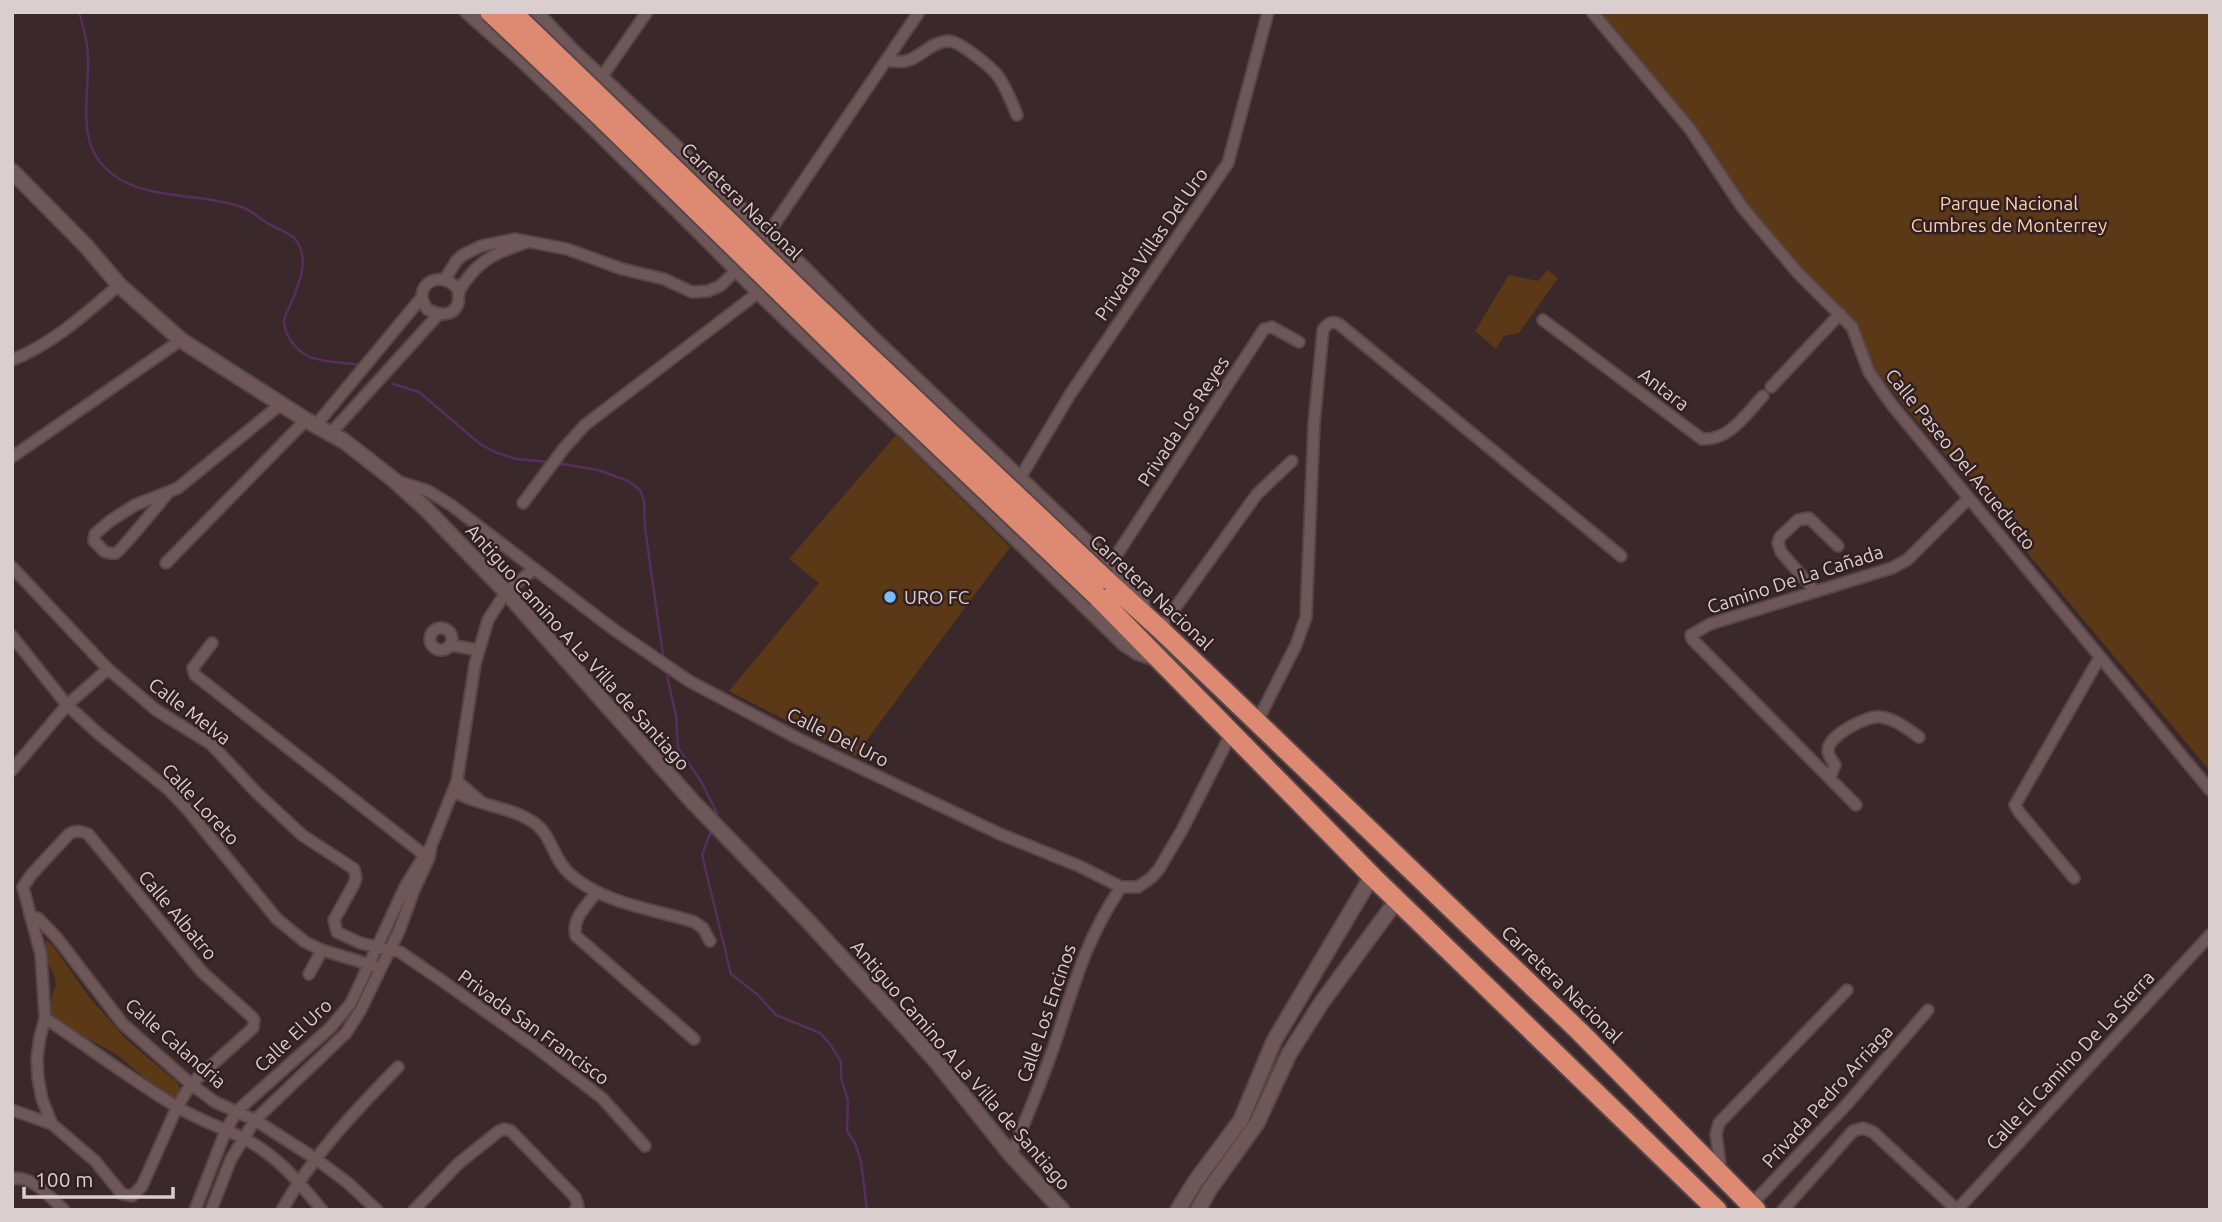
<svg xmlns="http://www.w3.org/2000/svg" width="2222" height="1222" viewBox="0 0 2222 1222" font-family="Ubuntu,sans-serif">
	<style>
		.green { fill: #5b3916 }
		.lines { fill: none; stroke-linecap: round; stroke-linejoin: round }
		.stream { stroke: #562f5e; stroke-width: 2.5 }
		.minor-casing { stroke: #564648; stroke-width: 14 }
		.tertiary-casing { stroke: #564648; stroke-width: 18 }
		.trunk-casing { stroke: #564648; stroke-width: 23 }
		.minor { stroke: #6d5759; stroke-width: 10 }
		.tertiary { stroke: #6d5759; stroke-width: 14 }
		.trunk { stroke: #de8a72; stroke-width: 19 }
		.trunk-bridge-casing { stroke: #564648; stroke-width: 23; stroke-linecap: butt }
		.trunk-bridge { stroke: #de8a72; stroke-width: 19 }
		.poi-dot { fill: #78bff7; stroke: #311f21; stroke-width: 2.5 }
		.labels { text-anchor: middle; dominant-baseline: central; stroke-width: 5; stroke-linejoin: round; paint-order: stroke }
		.street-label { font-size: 19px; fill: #dbcecf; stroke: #311f21 }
		.park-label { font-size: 19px; fill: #fbcfa8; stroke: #311f21 }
		.poi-label { font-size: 19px; fill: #dbcecf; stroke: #311f21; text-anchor: start }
	</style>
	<rect width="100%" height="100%" fill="#3b282a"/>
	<!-- green -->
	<path class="green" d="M 1595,12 L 2210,12 L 2210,771 L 1902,403 Z
		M 1547,270 L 1558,278 L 1519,333 L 1504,336 L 1496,349 L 1475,331 L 1509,275 L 1538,281 Z
		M 896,435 L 1010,547 L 855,756 L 729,691 L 819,583 L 789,559 Z
		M 46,940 L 52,945 L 90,998 L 127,1040 L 178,1083 L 180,1088 L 179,1095 L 174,1099 L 169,1098 L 116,1054 L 77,1033 L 50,1014 C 51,1008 51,1002 52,996 C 53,993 55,989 56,985 C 57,972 40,960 46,940 Z"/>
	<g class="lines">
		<!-- stream -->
		<path class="stream" d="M 79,12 C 83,25 87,40 88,54 C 90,88 77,134 100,162 C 133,203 194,191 239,206 C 251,209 260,220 271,225 C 278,229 288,232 294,238 C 312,257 298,287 289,308 C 287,312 284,318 284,322 C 285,336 296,350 308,356 C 322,363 344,362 360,365
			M 393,384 L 419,392 L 480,444 L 495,452 L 516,459 L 550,462
			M 556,463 L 598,470 L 628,481 L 640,490 L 644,501 L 645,528 L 663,655
			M 667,676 L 676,715 L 678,748 L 701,781 L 717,813 L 715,819
			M 712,829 L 702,855 L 731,974 L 758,995 L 776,1015 L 820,1033 L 830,1044 L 841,1062 L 841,1078 L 848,1100 L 847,1131 L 855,1143 L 861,1161 L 867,1210"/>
		<!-- minor casing -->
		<g class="minor-casing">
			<path id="minor" d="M 1592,12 L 1690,129 L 1742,207 L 1798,273 L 1852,327 L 1869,372 L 1892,405 L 2210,790
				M 887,60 C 917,69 923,43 948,41 C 960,41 994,69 1000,79 C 1007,90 1012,103 1017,115
				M 601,78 L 647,12
				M 763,241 L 919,12
				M 445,279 L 457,260 L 463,255 L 481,246 L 515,239 L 567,249 L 622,269 L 664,279 L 692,292 L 708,291 L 720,286 L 741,266
				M 459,292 C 450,273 421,276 422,298 C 423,302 425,306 427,309 C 438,315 453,318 458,303 C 459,299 458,295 459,292 C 462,284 473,271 479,266 C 493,253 511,248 528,242
				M 1543,320 L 1702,439 C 1729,441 1746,414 1763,396
				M 12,360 C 54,343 85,314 119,285
				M 1771,387 L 1840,314
				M 316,425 L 422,297
				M 330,434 L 438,315
				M 12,457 L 181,340
				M 1020,478 L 1071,393 L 1228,163 L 1268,12
				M 397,481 L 428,491 L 451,505 L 613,629 L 689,681 L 797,738 L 1000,834 L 1079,866 L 1121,887 L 1138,887 L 1151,878 L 1159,869 L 1182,830 L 1231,734
				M 168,493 C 161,501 121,551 116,553 C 113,554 109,553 105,552 L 94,541 L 95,534 L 110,521 L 135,505 L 178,488 L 281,404
				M 523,503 L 565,447 L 585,425 L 759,292
				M 166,563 L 306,420
				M 1110,565 L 1264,329 L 1272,327 L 1299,342
				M 12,567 L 108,669 L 156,710 L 211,744 L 257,793 L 302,835 L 354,869 L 356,878 L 354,884 L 334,920 L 337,932 L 360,943 L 400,952 L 441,980 L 533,1045 L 602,1098 L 645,1146
				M 1814,590 L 1781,552 L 1778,543 L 1780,537 L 1798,520 L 1809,518 L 1838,546
				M430 639a11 11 0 1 1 22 0a11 11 0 1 1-22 0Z
				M 1160,629 L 1257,494 L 1292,461
				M 12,636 L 67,705 L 100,735 L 168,789 L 187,809 L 277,919 L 305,942 L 322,950 L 381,968
				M 212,643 L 193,668 L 195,675 L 427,857
				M 450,645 L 478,650
				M 1257,722 L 1296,645 L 1306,617 L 1314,424 L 1323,330 C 1327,324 1331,320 1339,324 L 1621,556
				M 12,770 L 67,705 L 108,669
				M 1830,777 L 1835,765 C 1832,760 1828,756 1828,750 C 1829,735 1867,715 1881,717 C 1896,719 1907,729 1919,737
				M 457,781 L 481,802
				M 453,791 C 478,806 509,806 533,822 C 552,834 553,860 570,874 C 603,904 654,909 694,922 L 703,928 L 710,941
				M 1856,805 L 1692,639 L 1691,635 L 1710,624 L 1892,568 L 1907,560 L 1969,498
				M 2074,878 L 2019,812 L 2015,805 L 2100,657
				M 597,892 C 587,905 571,919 576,936 L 694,1039
				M 30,915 L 39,919 L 57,938 L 123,1024 L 191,1084 L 215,1102 L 255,1120 L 316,1159 L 348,1183 L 377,1210
				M 309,974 L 322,950
				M 45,1018 C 90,1048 133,1081 179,1108 C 201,1121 221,1127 243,1138 C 278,1156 297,1180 322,1210
				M 12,1110 L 52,1124 L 95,1161 L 122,1194 L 132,1196 L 142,1186 L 177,1107 L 191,1084 L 253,1028 L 254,1020 L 252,1017 L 202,972 L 88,834 C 81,831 76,830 69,834 L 31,875 L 23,887 L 41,955 L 45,1018 L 40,1037 L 37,1058 L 38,1078 L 42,1099 L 52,1124
				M 1011,1155 C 1027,1117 1043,1079 1056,1040 C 1075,982 1086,939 1121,887
				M 1721,1171 L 1716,1134 L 1719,1123 L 1847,990
				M 12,1179 C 32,1174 50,1198 64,1210
				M 1751,1205 L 1848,1103 L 1928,1010
				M 195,1210 L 226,1130 L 237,1111 L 330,1028 L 351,1003 L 405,887 L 427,851
				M 211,1210 L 231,1159 L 255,1120 L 346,1033 L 360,1011 L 399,931 L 414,890 L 429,858 L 431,846 L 457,781 L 475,664 L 488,620 L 506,592 L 534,569
				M 282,1210 C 312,1156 356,1110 398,1067
				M 414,1210 L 459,1163 L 499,1131 L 505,1129 L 511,1131 L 575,1197 L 578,1206 L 575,1210
				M 1783,1210 L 1853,1131 L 1863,1128 L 1873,1132 L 1957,1210
				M 1957,1210 L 2210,935"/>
		</g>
		<!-- tertiary casing -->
		<g class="tertiary-casing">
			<path id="tertiary" d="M 468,12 L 517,55 L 587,121 L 701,233 L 768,301 L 923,448 L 1125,644 L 1137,652 L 1157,659
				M 535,12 L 571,50 L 733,201 L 766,237 L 800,265 L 870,336 L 1110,565 C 1124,579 1141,593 1145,614
				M 12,171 L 87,247 L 119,285 L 181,340 L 306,420 L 344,441 L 394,480 L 426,509 L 506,592 L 693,802 L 808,921 L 900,1021 L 935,1060 L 1011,1155 L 1062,1210
				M 1178,1210 L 1195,1182 L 1241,1120 L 1274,1041 L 1372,876
				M 1198,1210 L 1209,1190 L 1257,1123 L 1289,1054 L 1322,1002 L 1397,900"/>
		</g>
		<!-- trunk casing -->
		<g class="trunk-casing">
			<path id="trunk" d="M 1105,579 L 1160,629 L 1579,1031 L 1756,1210
				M 1098,597 L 1372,876 L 1717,1210"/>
		</g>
		<!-- minor -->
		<use href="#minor" class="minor"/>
		<!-- tertiary -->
		<use href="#tertiary" class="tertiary"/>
		<!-- trunk -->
		<use href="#trunk" class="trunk"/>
		<!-- trunk-bridge casing -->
		<g class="trunk-bridge-casing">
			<path id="trunk-bridge" d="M 490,12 L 600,116 L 880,390 L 1098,597
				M 512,12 L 811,301 L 1105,579"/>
		</g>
		<!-- trunk-bridge -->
		<use href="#trunk-bridge" class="trunk-bridge"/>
	</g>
	<!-- markers -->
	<circle class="poi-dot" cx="890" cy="597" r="7"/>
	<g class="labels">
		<!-- street labels -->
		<g class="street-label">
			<text transform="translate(742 201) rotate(44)">Carretera Nacional</text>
			<text transform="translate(1151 244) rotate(-55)">Privada Villas Del Uro</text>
			<text transform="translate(1664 389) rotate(37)">Antara</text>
			<text transform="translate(1183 421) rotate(-57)">Privada Los Reyes</text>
			<text transform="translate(1961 459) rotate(51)">Calle Paseo Del Acueducto</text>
			<text transform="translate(1795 579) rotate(-18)">Camino De La Cañada</text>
			<text transform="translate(1152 592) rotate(43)">Carretera Nacional</text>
			<text transform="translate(578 647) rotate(48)">Antiguo Camino A La Villa de Santiago</text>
			<text transform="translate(190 711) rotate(37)">Calle Melva</text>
			<text transform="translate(838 737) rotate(26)">Calle Del Uro</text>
			<text transform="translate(201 804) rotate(47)">Calle Loreto</text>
			<text transform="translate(178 915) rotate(50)">Calle Albatro</text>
			<text transform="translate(1562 984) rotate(44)">Carretera Nacional</text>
			<text transform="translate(1046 1013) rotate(-71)">Calle Los Encinos</text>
			<text transform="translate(534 1027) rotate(36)">Privada San Francisco</text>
			<text transform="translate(293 1035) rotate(-43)">Calle El Uro</text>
			<text transform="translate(176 1043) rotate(41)">Calle Calandria</text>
			<text transform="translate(2070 1060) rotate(-47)">Calle El Camino De La Sierra</text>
			<text transform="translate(961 1065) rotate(49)">Antiguo Camino A La Villa de Santiago</text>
			<text transform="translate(1827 1096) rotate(-48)">Privada Pedro Arriaga</text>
		</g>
		<!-- park labels -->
		<g class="park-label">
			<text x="2009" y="203">Parque Nacional<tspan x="2009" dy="22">Cumbres de Monterrey</tspan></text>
		</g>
		<!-- poi labels -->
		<g class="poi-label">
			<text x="904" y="597">URO FC</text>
		</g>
	</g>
	<!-- border -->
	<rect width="2222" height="1222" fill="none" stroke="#dbcecf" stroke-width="28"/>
	<!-- scale -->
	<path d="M24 1187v10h149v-10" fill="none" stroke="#dbcecf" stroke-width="3.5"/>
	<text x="35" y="1187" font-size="21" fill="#dbcecf" stroke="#311f21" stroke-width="5" paint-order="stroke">100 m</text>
</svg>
